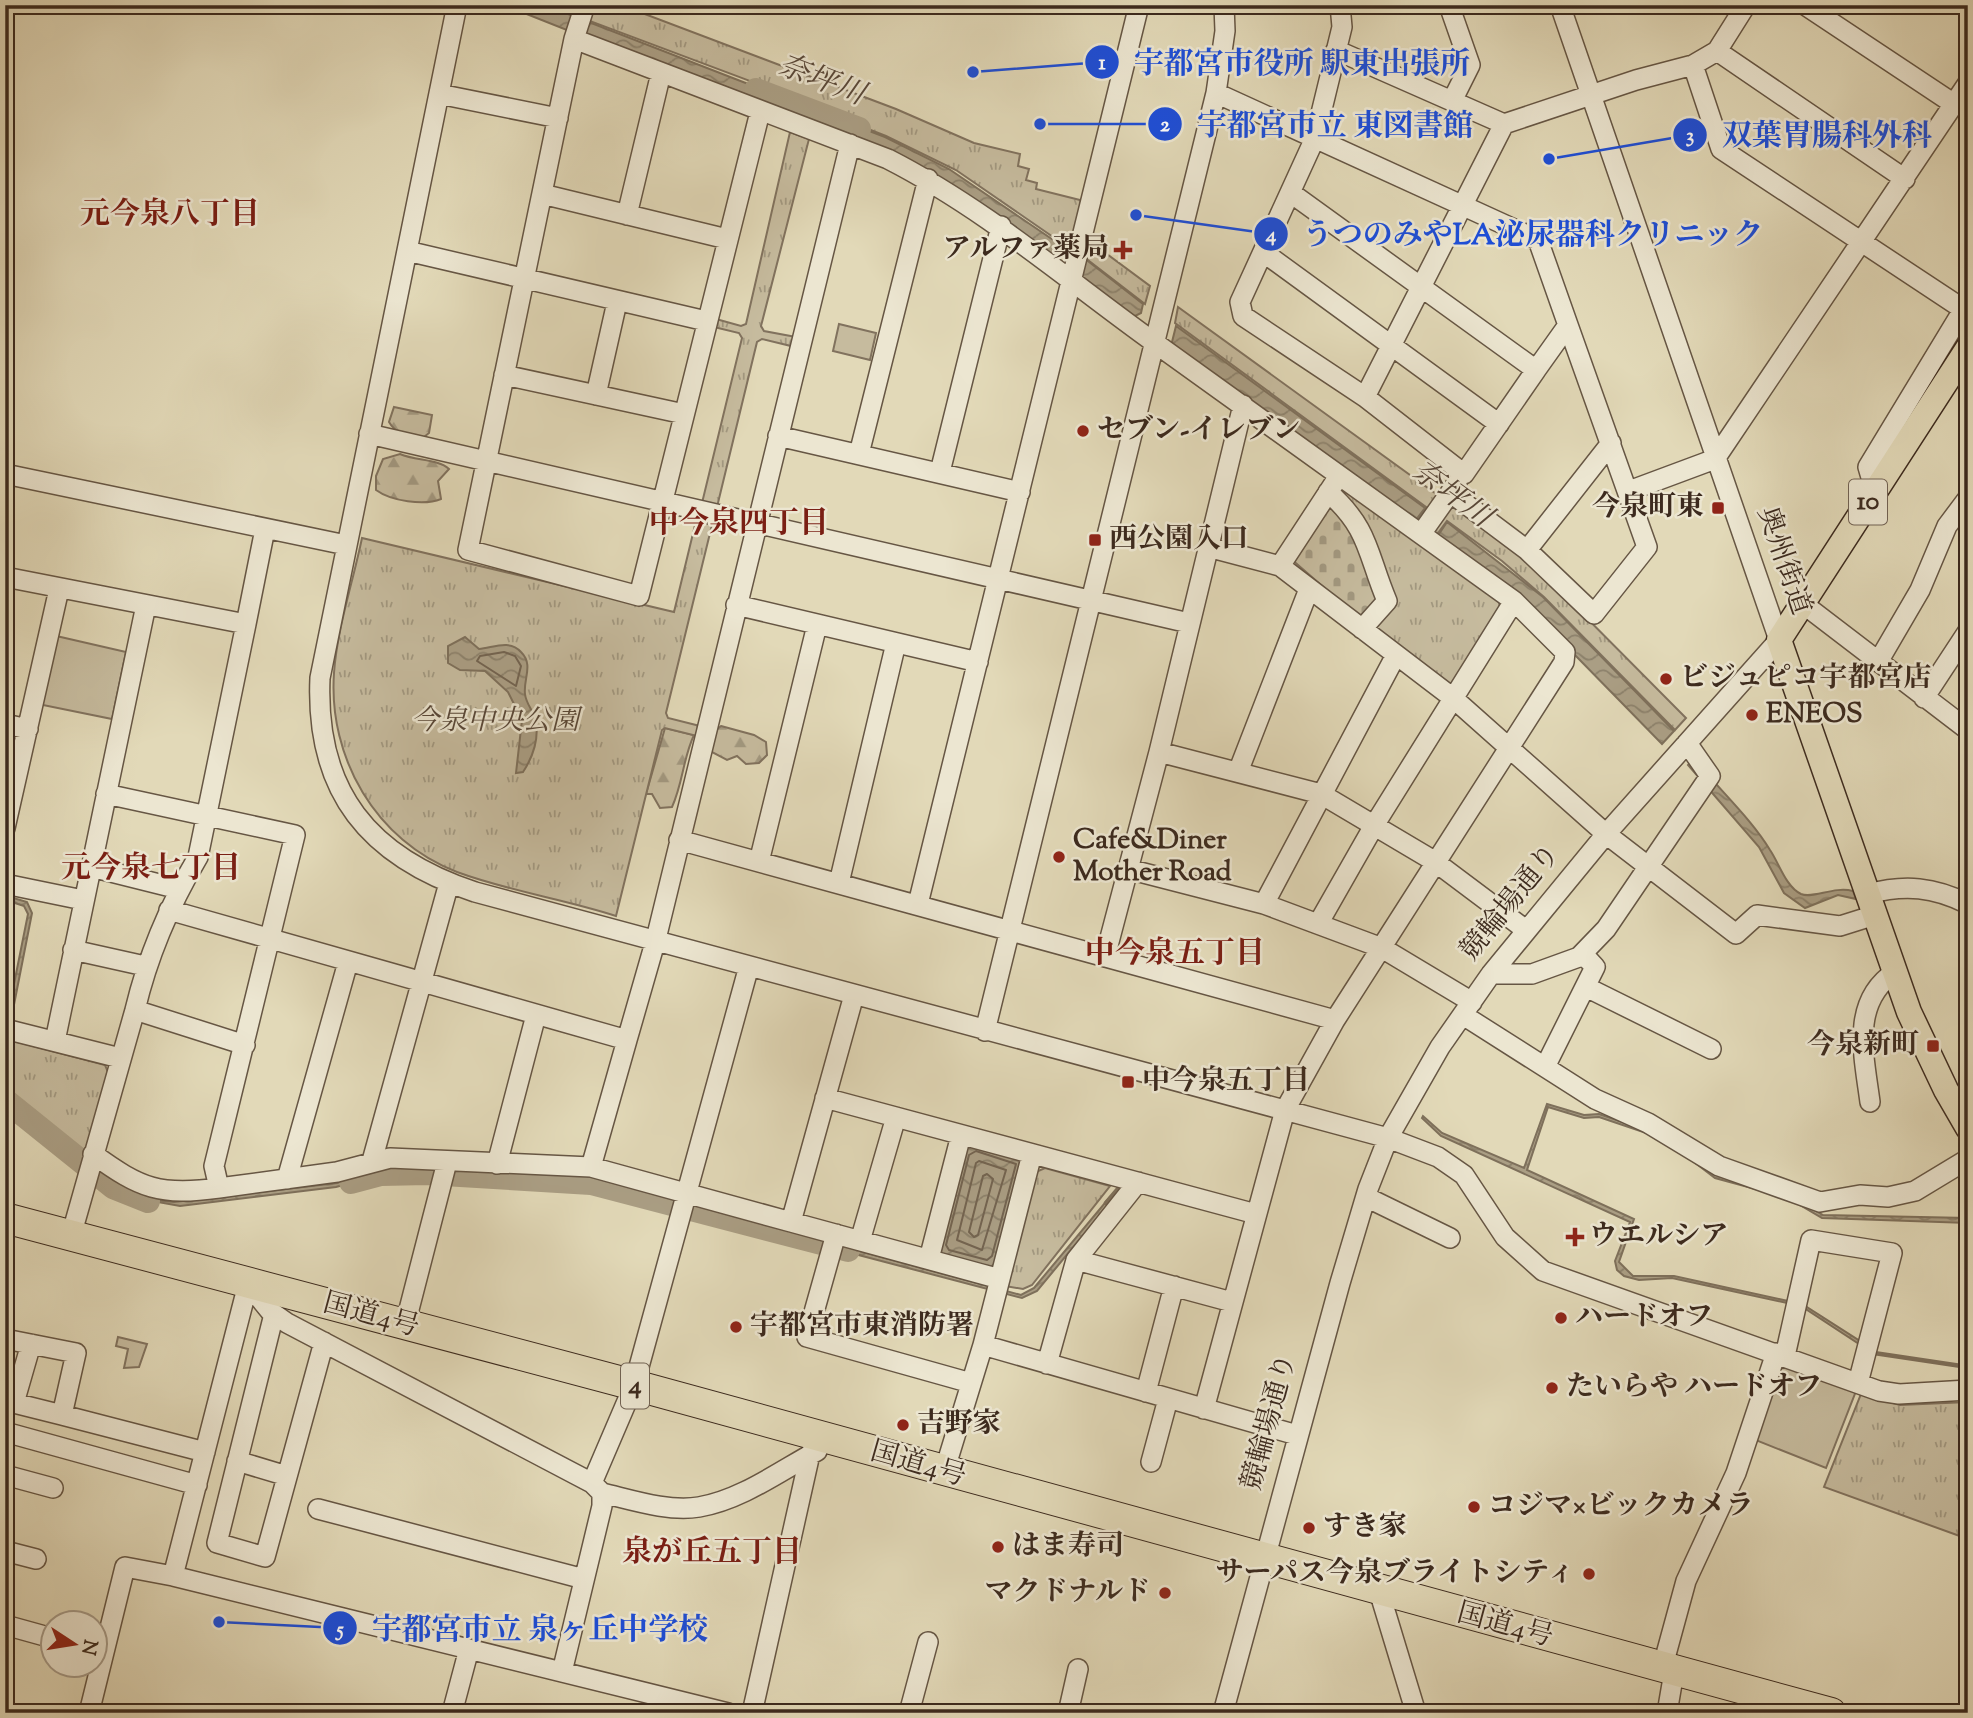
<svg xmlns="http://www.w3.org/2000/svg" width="1973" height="1718" viewBox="0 0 1973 1718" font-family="'Sorts Mill Goudy','Noto Serif JP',serif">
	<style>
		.green { fill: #c6bb9e; stroke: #81725e; stroke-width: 2 }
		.forest { fill: url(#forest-firs); stroke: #81725e; stroke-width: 2 }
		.cemetery { fill: url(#cemetery-stones); stroke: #81725e; stroke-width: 2 }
		.park { fill: url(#park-tufts); stroke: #81725e; stroke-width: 2 }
		.water { fill: url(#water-waves); stroke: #7e705b; stroke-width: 2 }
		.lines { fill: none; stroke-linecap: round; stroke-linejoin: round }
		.shore { stroke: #736451; stroke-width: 2 }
		.stream { stroke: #7e705b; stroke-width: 4.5 }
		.river { stroke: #aa9e84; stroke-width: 24 }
		.minor-casing { stroke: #665644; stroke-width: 22 }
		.major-casing { stroke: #3c2a1e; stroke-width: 27 }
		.highway-casing { stroke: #3c2a1e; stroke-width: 32 }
		.minor { stroke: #ece6d1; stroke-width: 19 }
		.major { stroke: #e2d9b8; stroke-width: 24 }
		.highway { stroke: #e2d9b8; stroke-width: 30 }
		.poi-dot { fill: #8f2418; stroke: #ece6d1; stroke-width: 2.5 }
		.labels { text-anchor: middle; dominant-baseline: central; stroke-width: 5; stroke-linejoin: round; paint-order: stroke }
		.shield { fill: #ece6d1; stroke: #716254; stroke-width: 2 }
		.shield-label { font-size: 26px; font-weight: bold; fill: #3c2a1e }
		.poi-label { font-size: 28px; font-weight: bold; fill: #3c2a1e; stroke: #ece6d1; text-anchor: start }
		.street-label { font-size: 28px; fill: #3c2a1e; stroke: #ece6d1 }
		.park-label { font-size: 28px; font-style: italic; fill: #584738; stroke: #ece6d1 }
		.water-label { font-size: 30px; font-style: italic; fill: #584738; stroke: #ece6d1 }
		.neighbourhood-label { font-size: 30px; font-weight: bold; fill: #7a1f14; stroke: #ece6d1 }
		.leader { fill: none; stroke: #1d4ed8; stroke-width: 2.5 }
		.callout-dot { fill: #1d4ed8; stroke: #ece6d1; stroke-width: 2.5 }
		.mark-label { font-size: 21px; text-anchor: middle; font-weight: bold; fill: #fff }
		.callout-label { font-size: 30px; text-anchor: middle; font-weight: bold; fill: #1d4ed8; stroke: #ece6d1; stroke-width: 5; stroke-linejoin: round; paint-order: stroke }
	</style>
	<defs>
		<pattern id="forest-firs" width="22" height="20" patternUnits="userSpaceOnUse" patternTransform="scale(1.75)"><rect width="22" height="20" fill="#c6bb9e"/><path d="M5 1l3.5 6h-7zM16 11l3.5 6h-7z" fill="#a29880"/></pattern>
		<pattern id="cemetery-stones" width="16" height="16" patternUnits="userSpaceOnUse" patternTransform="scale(1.75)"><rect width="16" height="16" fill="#c6bb9e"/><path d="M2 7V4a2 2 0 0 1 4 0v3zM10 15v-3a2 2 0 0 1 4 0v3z" fill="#a29880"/></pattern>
		<pattern id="park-tufts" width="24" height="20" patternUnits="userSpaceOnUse" patternTransform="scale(1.75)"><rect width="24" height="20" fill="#c6bb9e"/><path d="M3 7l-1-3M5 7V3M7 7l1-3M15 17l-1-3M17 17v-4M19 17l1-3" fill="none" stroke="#a29880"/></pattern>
		<pattern id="water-waves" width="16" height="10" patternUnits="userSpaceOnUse" patternTransform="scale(1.75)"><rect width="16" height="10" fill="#aa9e84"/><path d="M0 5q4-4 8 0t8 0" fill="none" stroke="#8c816b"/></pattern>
	</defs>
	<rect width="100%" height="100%" fill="#e2d9b8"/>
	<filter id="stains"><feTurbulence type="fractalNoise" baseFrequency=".00286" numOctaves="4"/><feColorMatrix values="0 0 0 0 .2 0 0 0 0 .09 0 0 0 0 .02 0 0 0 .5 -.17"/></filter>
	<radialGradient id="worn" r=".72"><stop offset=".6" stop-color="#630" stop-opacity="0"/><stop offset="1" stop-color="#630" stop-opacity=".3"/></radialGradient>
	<!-- green -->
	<path class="green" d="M 839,324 L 876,333 L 870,360 L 833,351 Z
		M 52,635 L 126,652 L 112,719 L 38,704 Z
		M 118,1337 L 147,1344 L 139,1367 L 124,1368 L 128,1349 L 116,1346 Z
		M 1779,1363 L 1856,1391 L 1826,1468 L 1753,1439 Z"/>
	<!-- forest -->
	<path class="forest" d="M 394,407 L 432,415 L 429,433 L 424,437 C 409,435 397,436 389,422 Z
		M 400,454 C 416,461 438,459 449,469 L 438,481 L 441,499 C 424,506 391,501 376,490 L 376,476 L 383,459 Z
		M 721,726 L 754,735 L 766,742 L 767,755 L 759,763 L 746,764 L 737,756 L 727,760 L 708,750 L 711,734 Z
		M 665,728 L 694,735 C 683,758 683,783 672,807 L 660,808 L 652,794 L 646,794 Z"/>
	<!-- cemetery -->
	<path class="cemetery" d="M 1330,498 L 1342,508 L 1380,596 L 1359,618 L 1290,558 Z"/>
	<!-- park -->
	<path class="park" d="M 591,5 L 621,5 L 896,109 L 974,143 L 1020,154 L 1018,166 L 1029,169 L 1026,180 L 1037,183 L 1036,189 L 1084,201 L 1072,250 L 956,170 L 886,136 L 830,114 L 823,131 L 782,116 L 790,96 L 587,20 Z
		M 790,132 L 809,139 L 761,326 L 764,331 L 796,337 L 791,346 L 762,339 L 757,342 L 717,507 L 702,503 L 742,338 L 739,333 L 714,327 L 716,319 L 741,326 L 746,324 Z
		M 1088,240 L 1150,286 L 1145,304 L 1084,257 Z
		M 1178,307 L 1515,551 L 1546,577 L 1686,718 L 1675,730 L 1544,597 L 1502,561 L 1447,521 L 1435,537 L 1415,522 L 1426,507 L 1175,323 Z
		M 1342,490 L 1352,492 L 1499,601 L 1500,610 L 1454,686 L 1445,687 L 1370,630 L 1392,602 L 1338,492 Z
		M 696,521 L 712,525 L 666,713 L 668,718 L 700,726 L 697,736 L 665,728 L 662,730 L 616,916 C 564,899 508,891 457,872 C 376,841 328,758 334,673 C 337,629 353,582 362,538 L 674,612 Z
		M 14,1041 L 105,1065 L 108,1072 L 85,1155 L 6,1093 L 5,1075 Z
		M 1045,1168 L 1110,1186 L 1032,1285 L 1023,1289 L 1005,1286 L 1036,1172 Z
		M 1861,1394 L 1900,1405 L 1968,1402 L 1968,1539 L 1824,1487 Z"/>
	<!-- water -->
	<path class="water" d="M 504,5 L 545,5 L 787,99 L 781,115 Z
		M 830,116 L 885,137 L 949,169 L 1062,246 L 1058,263 L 825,130 Z
		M 1084,258 L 1143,304 L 1141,313 L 1131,318 L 1083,280 L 1080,274 Z
		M 1176,326 L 1425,508 L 1415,521 L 1174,347 L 1172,342 Z
		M 1447,522 L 1543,597 L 1674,731 L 1662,744 L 1529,608 L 1437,537 Z
		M 465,637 L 479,649 C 493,648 509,639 521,652 C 534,665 523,679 525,694 C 526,704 533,710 535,719 C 540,737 533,757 523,772 L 516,773 L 522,720 L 508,692 L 485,671 L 460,670 L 448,663 L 448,646 Z
		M 1694,758 C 1718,789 1750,817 1770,850 C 1779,863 1786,887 1801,894 C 1814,899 1833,886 1853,891 L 1856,899 L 1838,895 L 1805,908 L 1784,893 L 1759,847 L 1688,765 Z
		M 10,897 L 27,902 L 32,913 L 11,1020 L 7,1019 L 28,914 L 24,906 L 9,901 Z
		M 1547,1104 L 1584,1115 L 1599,1114 L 1666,1137 L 1718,1176 L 1790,1196 L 1823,1215 L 1968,1218 L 1968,1223 L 1822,1218 L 1788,1198 L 1715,1178 L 1664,1139 L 1599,1117 L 1584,1118 L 1548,1107 L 1527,1170 L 1634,1219 L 1619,1262 L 1633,1276 L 1674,1276 L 1802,1304 L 1863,1343 L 1862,1346 L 1801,1306 L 1672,1278 L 1639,1280 L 1624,1276 L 1617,1270 L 1615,1261 L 1630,1222 L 1441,1136 L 1422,1118 L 1423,1116 L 1442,1133 L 1524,1168 Z
		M 973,1143 L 1019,1155 L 1024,1163 L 998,1262 L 988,1268 L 943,1256 L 939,1247 L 963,1149 Z
		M 384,1170 L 431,1172 L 430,1176 L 384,1174 L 336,1187 L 180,1206 L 136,1198 L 104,1180 L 106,1177 C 128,1191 148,1200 174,1202 L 337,1183 Z
		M 458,1174 L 590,1182 L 660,1200 L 659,1204 L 589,1184 L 458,1177 Z
		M 1109,1198 L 1112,1200 L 1037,1291 L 1022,1298 L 847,1252 L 848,1248 L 1021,1295 L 1034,1288 Z"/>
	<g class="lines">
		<!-- shore -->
		<path class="shore" d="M 504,652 L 515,656 L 521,666 L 516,686 L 477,661 L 480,656 Z
			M 976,1151 L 1016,1164 L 992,1256 L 987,1260 L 949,1250 L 946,1245 L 969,1155 Z
			M 979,1161 L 1006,1170 L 982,1250 L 957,1240 L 976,1163 Z
			M 987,1174 L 993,1179 L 978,1235 L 974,1237 L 969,1232 L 983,1176 Z"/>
		<!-- stream -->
		<path class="stream" d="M 1106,1203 L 1123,1183
			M 1874,1353 L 1968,1367"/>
		<!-- river -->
		<path class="river" d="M 756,90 L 859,129
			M 5,1100 L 113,1187 L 148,1201
			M 351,1182 L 381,1174 L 427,1173 L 591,1183 L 848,1250"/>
		<!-- minor casing -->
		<g class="minor-casing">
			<path id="minor" d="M 457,5 L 320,678 C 315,792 369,857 475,892 L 1388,1138 L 1438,1157 L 1464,1175 L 1505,1237 L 1543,1271 L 1879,1391 L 1899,1394 L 1968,1390
				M 585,5 L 574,39 L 888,159 C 986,209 1067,280 1155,343 C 1275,429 1395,515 1514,601 L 1565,652 L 1564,662 L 1335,1020 L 1285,1110 L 1204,1409
				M 1449,5 L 1470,65 L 1452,101
				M 1805,5 L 1954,104
				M 574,39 L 468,550 L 639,596 L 760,112
				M 1336,50 L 1504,124
				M 1717,51 L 1905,179
				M 1693,65 L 1721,149 L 1963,309
				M 1216,93 L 1538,240 L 1568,325 L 1536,370
				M 439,94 L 558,118
				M 1291,193 L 1536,370 L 1464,474 L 1365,397 L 1243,316 L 1240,302 L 1315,138 L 1342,27 L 1340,5
				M 542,194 L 727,239
				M 627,215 L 661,73
				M 407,251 L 706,321
				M 1263,252 L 1499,424
				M 504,375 L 684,414
				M 596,395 L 617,302
				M 1365,397 L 1504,124 L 1636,80 L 1693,65 L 1717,51 L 1746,5
				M 369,434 L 1189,623
				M 778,436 L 1020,492
				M 859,454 L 928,179
				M 940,472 L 1001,226
				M 5,474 L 346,545
				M 1629,491 L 1715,459 L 1968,83
				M 1875,491 L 1868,467 L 1968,302
				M 1328,492 C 1370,529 1367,554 1387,601 L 1362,629
				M 1451,493 L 1527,550 L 1594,614 L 1647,547 L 1568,325
				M 1421,534 L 1457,483
				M 1208,547 L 1280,566 L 1453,698 L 1606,834 L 1736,934 L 1757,915 L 1840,926 L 1875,915
				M 1527,550 L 1611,443
				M 1280,566 L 1335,482
				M 5,577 L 246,624 L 265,529
				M 1802,603 L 1968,730
				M 736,605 L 978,662
				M 1396,655 L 1264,904 L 1382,948 L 1472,1002
				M 1878,662 L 1920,590 L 1947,526 L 1968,498
				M 1924,698 L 1968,631
				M 5,724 L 28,729
				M 1159,752 L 1321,794 L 1434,861 L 1526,930
				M 1238,772 L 1309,589
				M 106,794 L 295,835 L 214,1166 L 219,1188 L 337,1172 L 390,1158 L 591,1167 L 791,1222 L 854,995
				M 5,828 L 59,589
				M 679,840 L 1335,1020
				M 759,862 L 817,625
				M 91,867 L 179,889
				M 1128,869 L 1264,904
				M 839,883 L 896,643
				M 5,884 L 83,900
				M 1868,894 C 1905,884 1934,887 1968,904
				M 918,904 L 1139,5
				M 169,910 L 627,1040 L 656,939 L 850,144
				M 1318,924 L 1375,824 L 1514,601
				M 73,950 L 145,966
				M 1105,957 L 1159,752 L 1243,405
				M 1491,974 L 1532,974 L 1579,957 L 1606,929 L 1710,776 L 1687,743
				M 1586,987 L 1711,1049
				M 135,1010 C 148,955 169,906 198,857 L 246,624
				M 1463,1015 L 1595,1099 L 1648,1123 L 1719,1166 L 1820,1202 L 1860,1195 L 1888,1197 L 1915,1191 L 1968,1159
				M 5,1029 L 120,1058
				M 985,1031 L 1216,93 L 1225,31 L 1224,5
				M 55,1041 L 146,605
				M 1545,1067 L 1595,967 L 1583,954
				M 825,1098 L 1256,1214
				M 1870,1102 C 1864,1056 1850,1002 1895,972
				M 93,1154 C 141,1189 160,1196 219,1188
				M 372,1161 L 449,883
				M 497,1164 L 536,1015
				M 591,1167 L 627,1040
				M 287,1179 L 348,962
				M 1138,1182 L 1076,1260 L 1232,1302
				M 1366,1197 L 1450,1238
				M 791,1222 L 1000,1279
				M 836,1234 L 807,1337 L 971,1383
				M 71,1236 L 135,1010 L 245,1045
				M 860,1241 L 896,1117
				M 929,1259 L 961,1135
				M 248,1284 L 270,1311 L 287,1323 L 592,1483 L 602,1493 L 602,1506 L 562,1672
				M 274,1314 L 217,1543 L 265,1557 L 324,1342
				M 405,1325 L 447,1162
				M 5,1339 L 76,1353 L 62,1415 L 205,1452
				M 983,1345 L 1032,1154
				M 1785,1356 L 1811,1240 L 1892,1253 L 1858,1383
				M 1047,1364 L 1076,1260
				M 1146,1392 L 1174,1286
				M 5,1401 L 14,1403 L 31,1344
				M 14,1403 L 62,1415
				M 5,1432 L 197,1485
				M 237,1461 L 287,1476
				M 1151,1462 L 1168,1399
				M 944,1472 L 983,1345 L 1297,1435
				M 5,1475 L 53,1488
				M 592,1483 L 634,1385 L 749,966
				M 602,1493 C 632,1500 668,1512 699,1507 C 741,1500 780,1471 817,1451
				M 318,1509 L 584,1579
				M 5,1551 L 36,1559
				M 173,1576 L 248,1284
				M 1379,1591 L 1416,1713
				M 5,1625 L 52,1638
				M 1662,1669 L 1686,1581 L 1736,1473 L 1776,1353
				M 89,1713 L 125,1567 L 173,1576 L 728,1713
				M 452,1713 L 469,1649
				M 752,1713 L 810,1454
				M 909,1713 L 928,1642
				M 1068,1713 L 1078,1669
				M 1223,1713 L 1340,1283 L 1368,1189 L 1388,1138 L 1440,1047 L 1491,974 L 1606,834 L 1779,640 L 1560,5
				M 1667,1713 L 1674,1672"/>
		</g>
		<!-- major casing -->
		<g class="major-casing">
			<path id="major" d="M 1968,348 L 1779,640 L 1909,1012 L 1946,1090 L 1968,1128"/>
		</g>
		<!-- highway casing -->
		<g class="highway-casing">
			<path id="highway" d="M 5,1218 L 634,1385 L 1831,1713"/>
		</g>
		<!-- minor -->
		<use href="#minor" class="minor"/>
		<!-- major -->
		<use href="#major" class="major"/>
		<!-- highway -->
		<use href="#highway" class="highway"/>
	</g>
	<!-- markers -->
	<g class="poi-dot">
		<path d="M1119.5 239.5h7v7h7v7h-7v7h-7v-7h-7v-7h7z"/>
		<circle cx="1083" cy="431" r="7"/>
		<rect x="1711" y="501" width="14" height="14" rx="3.5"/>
		<rect x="1088" y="533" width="14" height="14" rx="3.5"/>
		<circle cx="1666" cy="679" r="7"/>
		<circle cx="1752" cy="715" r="7"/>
		<circle cx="1059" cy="857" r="7"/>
		<rect x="1926" y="1039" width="14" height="14" rx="3.5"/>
		<rect x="1121" y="1075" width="14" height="14" rx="3.5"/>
		<path d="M1571.5 1226.5h7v7h7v7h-7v7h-7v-7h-7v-7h7z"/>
		<circle cx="1561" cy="1318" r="7"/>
		<circle cx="736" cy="1327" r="7"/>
		<circle cx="1552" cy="1388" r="7"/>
		<circle cx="903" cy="1425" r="7"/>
		<circle cx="1474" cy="1507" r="7"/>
		<circle cx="1309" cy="1528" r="7"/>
		<circle cx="998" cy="1547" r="7"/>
		<circle cx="1589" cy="1574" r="7"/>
		<circle cx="1165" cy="1593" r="7"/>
	</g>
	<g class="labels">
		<!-- shield labels -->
		<g class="shield">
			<rect x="1849" y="479.5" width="38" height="45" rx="5"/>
			<rect x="621" y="1363.5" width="28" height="45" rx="5"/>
		</g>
		<g class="shield-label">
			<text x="1868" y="502">10</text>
			<text x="635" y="1386">4</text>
		</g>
		<!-- poi labels -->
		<g class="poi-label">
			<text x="1109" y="250" text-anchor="end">アルファ薬局</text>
			<text x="1097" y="431">セブン-イレブン</text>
			<text x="1704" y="508" text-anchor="end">今泉町東</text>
			<text x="1109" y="540">西公園入口</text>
			<text x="1680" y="679">ビジュピコ宇都宮店</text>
			<text x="1766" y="715">ENEOS</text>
			<text x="1073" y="841">Cafe&amp;Diner<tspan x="1073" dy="32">Mother Road</tspan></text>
			<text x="1919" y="1046" text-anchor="end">今泉新町</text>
			<text x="1142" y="1082">中今泉五丁目</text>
			<text x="1589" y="1237">ウエルシア</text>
			<text x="1575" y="1318">ハードオフ</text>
			<text x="750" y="1327">宇都宮市東消防署</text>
			<text x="1566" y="1388">たいらや ハードオフ</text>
			<text x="917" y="1425">吉野家</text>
			<text x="1488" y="1507">コジマ×ビックカメラ</text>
			<text x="1323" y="1528">すき家</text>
			<text x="1012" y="1547">はま寿司</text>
			<text x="1575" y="1574" text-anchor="end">サーパス今泉ブライトシティ</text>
			<text x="1151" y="1593" text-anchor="end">マクドナルド</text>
		</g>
		<!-- street labels -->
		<g class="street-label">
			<text transform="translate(1783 561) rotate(71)">奥州街道</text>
			<text transform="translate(1511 903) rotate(-51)">競輪場通り</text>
			<text transform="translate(371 1316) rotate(15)">国道4号</text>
			<text transform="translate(1270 1422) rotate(-75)">競輪場通り</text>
			<text transform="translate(918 1465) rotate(16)">国道4号</text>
			<text transform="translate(1505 1626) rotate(15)">国道4号</text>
		</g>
		<!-- park labels -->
		<g class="park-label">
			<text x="495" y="722">今泉中央公園</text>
		</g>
		<!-- water labels -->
		<g class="water-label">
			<text transform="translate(821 81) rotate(21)">奈坪川</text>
			<text transform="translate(1451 495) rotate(36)">奈坪川</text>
		</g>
		<!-- neighbourhood labels -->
		<g class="neighbourhood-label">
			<text x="170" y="215">元今泉八丁目</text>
			<text x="739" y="524">中今泉四丁目</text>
			<text x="151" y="869">元今泉七丁目</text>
			<text x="1175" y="954">中今泉五丁目</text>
			<text x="712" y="1553">泉が丘五丁目</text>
		</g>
	</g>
	<!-- callouts -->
	<path class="leader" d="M973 72L1102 62M1040 124L1165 124M1549 159L1690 135M1136 215L1271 234M219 1622L340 1628"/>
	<g class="callout-dot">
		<circle cx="973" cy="72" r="7"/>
		<circle cx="1040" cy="124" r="7"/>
		<circle cx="1549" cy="159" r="7"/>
		<circle cx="1136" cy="215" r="7"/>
		<circle cx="219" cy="1622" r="7"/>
		<circle cx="1102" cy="62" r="18"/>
		<circle cx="1165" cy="124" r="18"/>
		<circle cx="1690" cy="135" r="18"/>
		<circle cx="1271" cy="234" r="18"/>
		<circle cx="340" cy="1628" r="18"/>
	</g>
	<g class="mark-label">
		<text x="1102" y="69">1</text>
		<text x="1165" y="131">2</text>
		<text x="1690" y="142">3</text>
		<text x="1271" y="241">4</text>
		<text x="340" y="1636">5</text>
	</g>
	<g class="callout-label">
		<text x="1302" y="73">宇都宮市役所 駅東出張所</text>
		<text x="1335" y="135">宇都宮市立 東図書館</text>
		<text x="1827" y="145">双葉胃腸科外科</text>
		<text x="1533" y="244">うつのみやLA泌尿器科クリニック</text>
		<text x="540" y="1639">宇都宮市立 泉ヶ丘中学校</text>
	</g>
	<!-- margin -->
	<rect width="1973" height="1718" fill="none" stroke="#e2d9b8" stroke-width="28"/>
	<rect x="7" y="7" width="1959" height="1704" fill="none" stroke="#3c2a1e" stroke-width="3.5"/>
	<rect x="14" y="14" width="1945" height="1690" fill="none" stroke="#3c2a1e" stroke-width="2"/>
	<!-- north arrow -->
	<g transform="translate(74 1644) rotate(102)"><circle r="33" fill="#ece6d1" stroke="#a69b89" stroke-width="2"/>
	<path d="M0-5L12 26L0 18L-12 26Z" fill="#8f2418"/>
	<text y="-10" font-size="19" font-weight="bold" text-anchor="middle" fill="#3c2a1e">N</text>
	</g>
	<rect width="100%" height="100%" filter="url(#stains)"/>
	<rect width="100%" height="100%" fill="url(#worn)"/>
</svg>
